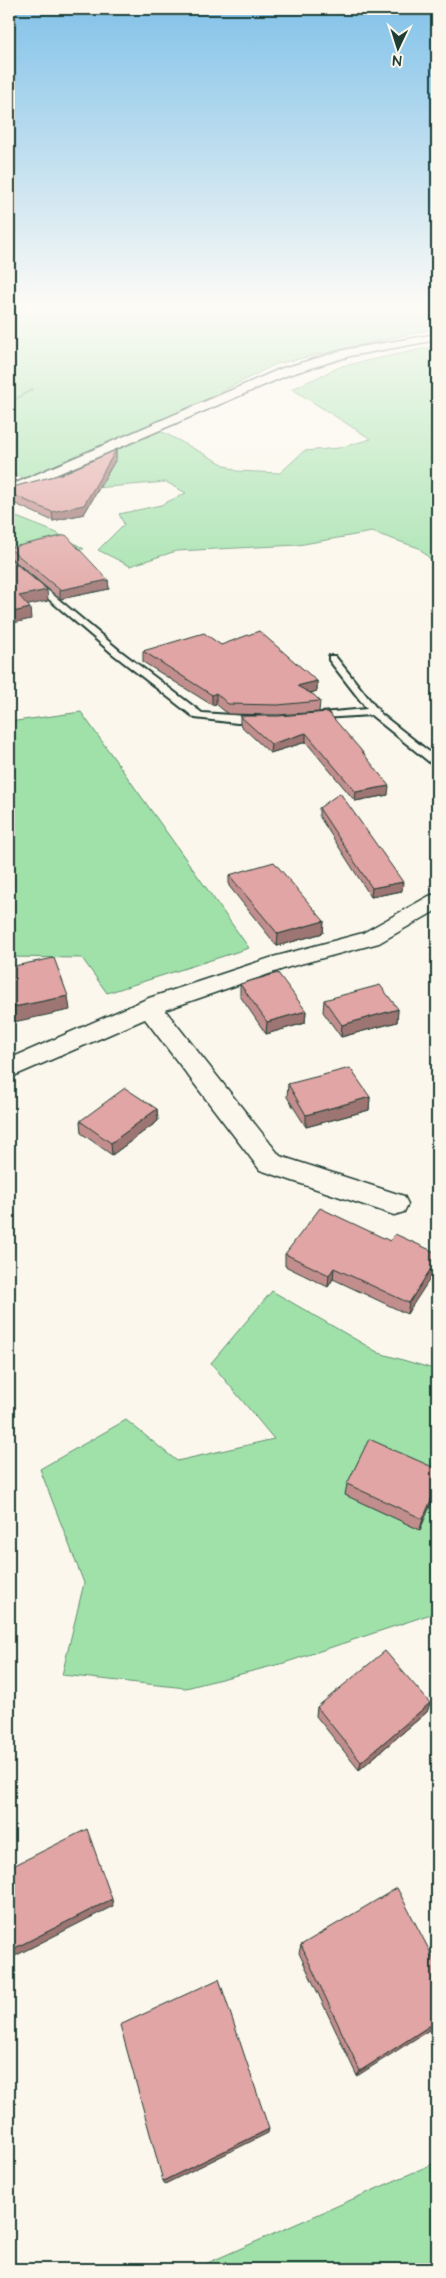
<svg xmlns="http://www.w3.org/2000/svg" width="446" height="2278" viewBox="0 0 446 2278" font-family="'Architects Daughter',sans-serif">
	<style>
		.green { fill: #a0e1aa; stroke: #608f6f }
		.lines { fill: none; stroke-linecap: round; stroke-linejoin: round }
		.service-casing { stroke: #1f3d34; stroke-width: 4 }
		.minor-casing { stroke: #1f3d34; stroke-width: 3 }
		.tertiary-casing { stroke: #1f3d34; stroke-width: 3 }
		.service { fill: #fbf7ec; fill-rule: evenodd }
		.minor { fill: #fbf7ec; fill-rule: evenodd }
		.tertiary { fill: #fbf7ec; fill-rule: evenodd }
		.wall { fill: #c18e8d; stroke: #1f3d34 }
		.shaded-wall { fill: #9d7473; stroke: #1f3d34 }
		.building { fill: #e0a5a4; stroke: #1f3d34 }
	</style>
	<rect width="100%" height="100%" fill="#fbf7ec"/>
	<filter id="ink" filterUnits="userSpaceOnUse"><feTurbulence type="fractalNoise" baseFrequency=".02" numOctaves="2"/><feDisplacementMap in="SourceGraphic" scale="10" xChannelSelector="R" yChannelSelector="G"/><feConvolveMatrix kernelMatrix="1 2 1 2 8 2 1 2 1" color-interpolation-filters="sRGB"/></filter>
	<g filter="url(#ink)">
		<!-- green -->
		<path class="green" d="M 9,305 L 437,305 L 437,328 L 276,364 L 121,442 L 155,428 L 236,471 L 280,473 L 304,451 L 339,448 L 371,439 L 292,389 L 342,366 L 437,346 L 437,566 L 419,548 L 372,532 L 298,545 L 176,551 L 130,566 L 98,550 L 124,524 L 119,514 L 161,505 L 186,493 L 166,482 L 83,489 L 24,485 L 100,451 L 24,478 L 9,474 L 9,404 L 33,389 L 9,402 Z
			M 9,514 L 57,533 L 84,549 L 9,551 Z
			M 81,712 L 249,948 L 107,993 L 82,958 L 9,957 L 9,722 Z
			M 272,1291 L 379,1353 L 437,1370 L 437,1612 L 284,1663 L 186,1688 L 62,1675 L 84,1583 L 40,1469 L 126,1420 L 177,1461 L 274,1439 L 211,1363 Z
			M 437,2162 L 437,2269 L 194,2269 Z"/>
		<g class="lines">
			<!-- service casing -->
			<g class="service-casing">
				<path id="service" d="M 9,558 L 119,650 L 202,713 L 260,717 L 265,720 L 260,723 L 237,723 L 195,718 L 113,654 L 9,565 Z
					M 329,656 L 335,656 L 381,714 L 437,758 L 437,766 L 433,765 L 371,715 L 306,719 L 306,715 L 310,714 L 367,709 L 329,660 Z"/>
			</g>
			<!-- minor casing -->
			<g class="minor-casing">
				<path id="minor" d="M 437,894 L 437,910 L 379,943 L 289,967 L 165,1010 L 280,1156 L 404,1196 L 408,1204 L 404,1212 L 394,1215 L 260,1170 L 145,1019 L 9,1078 L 9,1059 L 149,998 L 273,957 L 363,933 L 429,896 Z"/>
			</g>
			<!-- tertiary casing -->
			<g class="tertiary-casing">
				<path id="tertiary" d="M 437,334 L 437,340 L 350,356 L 288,375 L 9,495 L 9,486 L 280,369 L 348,349 Z"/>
			</g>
			<!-- service -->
			<use href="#service" class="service"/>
			<!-- minor -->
			<use href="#minor" class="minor"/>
			<!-- tertiary -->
			<use href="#tertiary" class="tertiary"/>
		</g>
		<!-- wall -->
		<path class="wall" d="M 116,450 L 116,459 L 84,514 L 53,521 L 9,501 L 9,488 L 62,474 Z
			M 9,548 L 108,580 L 109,589 L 60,599 L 10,557 Z
			M 221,645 L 317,681 L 317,691 L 310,693 L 320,701 L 319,712 L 278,715 L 228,714 L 216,704 L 212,705 L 143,662 L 143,651 Z
			M 328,712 L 388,795 L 355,801 L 306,742 L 270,753 L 240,725 L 240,716 L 278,716 Z
			M 319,808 L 402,891 L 371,897 L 319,816 Z
			M 229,875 L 324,921 L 323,933 L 277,946 L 229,886 Z
			M 240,984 L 306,1011 L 305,1023 L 266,1034 L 240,996 Z
			M 324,1000 L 398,1009 L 397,1022 L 341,1037 L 323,1012 Z
			M 288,1084 L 370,1097 L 369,1110 L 306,1127 L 287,1097 Z
			M 157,1109 L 158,1121 L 112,1155 L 81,1133 L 80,1121 Z
			M 390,1241 L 437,1253 L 407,1314 L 333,1279 L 328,1287 L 285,1266 L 285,1254 Z
			M 437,1469 L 420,1530 L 345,1495 L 347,1484 Z
			M 430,1703 L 427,1712 L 359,1770 L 316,1716 L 317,1707 Z
			M 301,1945 L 437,1965 L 357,2076 L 299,1953 Z"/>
		<!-- shaded-wall -->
		<path class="shaded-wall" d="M 116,450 L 116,459 L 84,514 L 53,521 L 52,512 Z
			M 108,580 L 109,589 L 60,599 L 60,590 Z
			M 47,590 L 48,601 L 20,607 L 19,596 Z
			M 30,608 L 31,619 L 9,624 L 9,613 Z
			M 317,681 L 317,691 L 296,697 L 297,686 Z
			M 216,693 L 216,704 L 212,705 L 212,695 Z
			M 306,733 L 306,742 L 270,753 L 271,744 Z
			M 389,786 L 388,795 L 355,801 L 356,792 Z
			M 403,882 L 402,891 L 371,897 L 372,888 Z
			M 324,921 L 323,933 L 277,946 L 278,934 Z
			M 68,996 L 70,1010 L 9,1023 L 9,1008 Z
			M 398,1009 L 397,1022 L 341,1037 L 342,1025 Z
			M 306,1011 L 305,1023 L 266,1034 L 267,1022 Z
			M 370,1097 L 369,1110 L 306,1127 L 306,1115 Z
			M 157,1109 L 158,1121 L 112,1155 L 111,1143 Z
			M 437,1259 L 437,1268 L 407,1314 L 409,1303 Z
			M 334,1268 L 333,1279 L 328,1287 L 329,1275 Z
			M 437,1486 L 437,1490 L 420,1530 L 423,1519 Z
			M 430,1703 L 427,1712 L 359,1770 L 361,1762 Z
			M 112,1899 L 113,1906 L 9,1959 L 9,1951 Z
			M 437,2021 L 437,2025 L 357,2076 L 360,2071 Z
			M 269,2129 L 268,2133 L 165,2184 L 163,2181 Z"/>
		<!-- building -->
		<path class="building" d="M 116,450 L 84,505 L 52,512 L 9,493 L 9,488 L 62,474 Z
			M 66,535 L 108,580 L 60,590 L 9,548 Z
			M 9,558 L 47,590 L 19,596 L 30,608 L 9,613 Z
			M 259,631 L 317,681 L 297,686 L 314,695 L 320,701 L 278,705 L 228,704 L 216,693 L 212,695 L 143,651 L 204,633 L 221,645 Z
			M 328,712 L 360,749 L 389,786 L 356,792 L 306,733 L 271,744 L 240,716 L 278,716 Z
			M 340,793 L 403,882 L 372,888 L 319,808 Z
			M 274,862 L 324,921 L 278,934 L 229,875 Z
			M 54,958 L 68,996 L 9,1008 L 9,967 Z
			M 278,973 L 306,1011 L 267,1022 L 240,984 Z
			M 380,985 L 398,1009 L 342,1025 L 324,1000 Z
			M 350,1068 L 370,1097 L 306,1115 L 288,1084 Z
			M 125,1088 L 157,1109 L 111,1143 L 80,1121 Z
			M 320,1208 L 390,1241 L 395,1234 L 437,1253 L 437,1259 L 409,1303 L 334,1268 L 329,1275 L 285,1254 Z
			M 369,1439 L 437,1469 L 437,1486 L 423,1519 L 347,1484 Z
			M 385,1651 L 430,1703 L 361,1762 L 317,1707 Z
			M 87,1829 L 112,1899 L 9,1951 L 9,1868 Z
			M 397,1888 L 437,1965 L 437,2021 L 360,2071 L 301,1945 Z
			M 219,1979 L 269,2129 L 163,2181 L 120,2025 Z"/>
	</g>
	<!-- sky -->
	<linearGradient id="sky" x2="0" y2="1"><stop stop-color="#82c2e9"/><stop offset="0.49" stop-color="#fdfbf6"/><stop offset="1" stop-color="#fdfbf6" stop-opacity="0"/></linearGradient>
	<rect width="446" height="624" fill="url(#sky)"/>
	<!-- margin -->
	<rect width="446" height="2278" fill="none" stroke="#fbf7ec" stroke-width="30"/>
	<rect x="15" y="15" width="416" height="2248" fill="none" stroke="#1f3d34" stroke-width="2" filter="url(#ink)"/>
	<!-- north arrow -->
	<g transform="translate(398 48) rotate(184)" stroke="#fbf7ec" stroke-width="4" paint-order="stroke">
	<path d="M0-4L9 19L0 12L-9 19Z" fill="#1f3d34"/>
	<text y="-8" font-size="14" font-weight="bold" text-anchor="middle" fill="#1f3d34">N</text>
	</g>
</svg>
